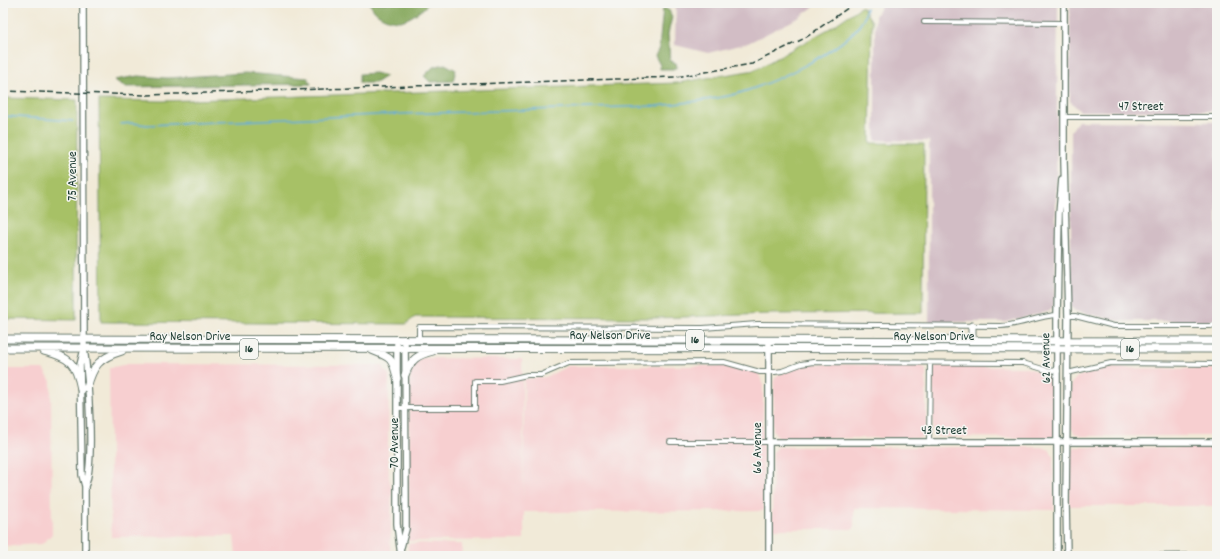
<svg xmlns="http://www.w3.org/2000/svg" width="1220" height="559" viewBox="0 0 1220 559" font-family="Dekko,sans-serif">
	<style>
		.built { fill: #f7cfd0 }
		.industrial { fill: #d2bdc5 }
		.green { fill: #a7c166; stroke: #637f4d }
		.forest { fill: #85a75b; stroke: #527248 }
		.lines { fill: none; stroke-linecap: round; stroke-linejoin: round }
		.stream { stroke: #60acd9; stroke-width: 1.5 }
		.street-casing { stroke: #687a6d; stroke-width: 6 }
		.secondary-casing { stroke: #687a6d; stroke-width: 8 }
		.highway-casing { stroke: #687a6d; stroke-width: 9 }
		.street { stroke: #fff; stroke-width: 4 }
		.secondary { stroke: #fff; stroke-width: 5.5 }
		.highway { stroke: #fff; stroke-width: 7 }
		.rail { stroke: #1f3d34; stroke-width: 1.5; stroke-dasharray: 6 3; stroke-linecap: butt }
		.labels { text-anchor: middle; dominant-baseline: central; stroke-width: 3; stroke-linejoin: round; paint-order: stroke }
		.shield { fill: #f6f6f2; stroke: #60746d; stroke-width: 1 }
		.shield-label { font-size: 12px; font-weight: bold; fill: #1f3d34 }
		.street-label { font-size: 13px; fill: #1f3d34; stroke: #f6f6f2 }
	</style>
	<rect width="100%" height="100%" fill="#f6f6f2"/>
	<filter id="ink" filterUnits="userSpaceOnUse"><feTurbulence type="fractalNoise" baseFrequency=".025" numOctaves="2"/><feDisplacementMap in="SourceGraphic" scale="8" xChannelSelector="R" yChannelSelector="G"/><feConvolveMatrix kernelMatrix="1 2 1 2 8 2 1 2 1" color-interpolation-filters="sRGB"/></filter>
	<filter id="wash" filterUnits="userSpaceOnUse"><feTurbulence type="fractalNoise" baseFrequency=".012" numOctaves="4" result="noise"/><feDisplacementMap in="SourceGraphic" scale="16" xChannelSelector="R" yChannelSelector="G"/><feGaussianBlur stdDeviation="0.9" result="paint"/><feColorMatrix in="noise" values="0 0 0 0 0 0 0 0 0 0 0 0 0 0 0 0 0 1.4 0 .05"/><feComposite in="paint" operator="in"/></filter>
	<g filter="url(#wash)">
		<rect width="100%" height="100%" fill="#f1ead8"/>
		<!-- built -->
		<path class="built" d="M 421,358 L 522,359 L 524,506 L 524,379 L 546,377 L 568,366 L 722,366 L 741,367 L 758,372 L 763,384 L 763,511 L 524,512 L 524,540 L 408,541 L 410,371 L 413,363 Z
			M 127,364 L 382,365 L 389,375 L 388,450 L 389,477 L 392,491 L 390,556 L 236,556 L 234,536 L 111,537 L 109,368 Z
			M 805,364 L 922,366 L 926,370 L 926,435 L 919,438 L 778,438 L 773,430 L 774,380 L 778,375 Z
			M 938,366 L 1024,367 L 1051,376 L 1055,383 L 1056,434 L 1052,438 L 939,437 L 933,433 L 933,370 Z
			M 1103,368 L 1217,369 L 1217,436 L 1081,436 L 1074,433 L 1071,427 L 1071,384 L 1077,377 Z
			M 3,369 L 43,369 L 51,381 L 52,534 L 42,544 L 3,546 Z
			M 778,447 L 1042,447 L 1050,450 L 1053,456 L 1054,510 L 854,508 L 854,529 L 772,529 L 773,452 Z
			M 1075,447 L 1217,448 L 1217,506 L 1069,506 L 1069,457 Z
			M 408,543 L 462,544 L 462,556 L 408,556 Z"/>
		<!-- industrial -->
		<path class="industrial" d="M 676,3 L 819,3 L 798,18 L 748,43 L 708,53 L 675,45 Z
			M 883,3 L 1058,3 L 1055,295 L 1053,307 L 1047,312 L 1005,322 L 929,322 L 929,141 L 875,140 L 875,16 Z
			M 1070,3 L 1217,3 L 1217,111 L 1080,111 L 1070,101 Z
			M 1078,121 L 1217,122 L 1217,319 L 1208,321 L 1121,321 L 1075,311 L 1071,305 L 1071,131 Z"/>
		<!-- green -->
		<path class="green" d="M 862,6 L 872,22 L 870,143 L 924,144 L 923,313 L 771,314 L 655,318 L 415,317 L 406,324 L 101,322 L 99,100 L 163,101 L 677,83 L 755,70 L 832,27 Z
			M 3,98 L 77,100 L 76,320 L 3,319 Z"/>
		<!-- forest -->
		<path class="forest" d="M 370,3 L 429,3 C 424,9 409,20 400,21 C 388,21 373,15 370,3 Z
			M 663,8 L 669,10 L 672,17 L 668,34 L 670,61 L 676,63 L 677,67 L 673,69 L 660,69 L 660,65 L 655,56 L 659,48 Z
			M 445,64 L 456,70 L 453,81 L 430,82 L 424,76 L 433,67 Z
			M 245,73 L 308,78 L 311,84 L 126,87 L 114,80 L 138,76 L 167,78 Z
			M 375,73 L 386,76 L 375,83 L 360,83 L 360,74 Z"/>
		<g class="lines">
			<!-- stream -->
			<path class="stream" d="M 3,108 L 5,116
				M 3,116 L 73,121
				M 120,124 L 133,123 L 147,125 L 400,114 L 656,106 C 681,103 707,101 732,95 C 767,86 844,52 863,20 C 865,17 865,12 866,8"/>
		</g>
	</g>
	<g filter="url(#ink)">
		<g class="lines">
			<!-- street casing -->
			<g class="street-casing">
				<path id="street" d="M 924,22 L 1064,23
					M 1064,117 L 1217,117
					M 1068,316 L 1075,316 L 1114,326 L 1211,326 L 1217,324
					M 419,339 L 419,327 L 703,328 L 757,324 L 1001,326 C 1020,325 1038,316 1057,315
					M 1067,373 L 1111,363 L 1217,364
					M 398,408 L 475,408 L 475,381 L 500,381 L 527,375 L 541,375 L 569,363 L 724,362 L 760,372 L 775,372 L 782,371 L 801,364 L 813,362 L 1023,363 L 1046,370 L 1058,371
					M 670,442 L 769,442
					M 929,443 L 930,363
					M 1130,556 L 1217,555"/>
			</g>
			<!-- secondary casing -->
			<g class="secondary-casing">
				<path id="secondary" d="M 83,3 L 84,348 C 88,375 95,465 85,486
					M 1064,3 L 1064,161 L 1068,316 L 1066,502 L 1067,556
					M 397,339 L 397,524 L 401,556
					M 83,353 L 80,365 L 82,475 L 85,486 L 85,556
					M 769,442 L 1217,442
					M 401,547 L 406,529 L 406,504 L 405,339
					M 769,556 L 769,340
					M 1057,556 L 1057,315 L 1059,214 L 1062,179"/>
			</g>
			<!-- highway casing -->
			<g class="highway-casing">
				<path id="highway" d="M 3,339 L 1217,341
					M 972,340 L 972,326
					M 3,348 L 1217,349
					M 372,350 C 390,357 393,358 397,378
					M 44,351 C 70,357 76,363 81,389
					M 405,375 C 411,359 417,355 433,351
					M 87,388 C 93,365 99,358 122,351"/>
			</g>
			<!-- street -->
			<use href="#street" class="street"/>
			<!-- secondary -->
			<use href="#secondary" class="secondary"/>
			<!-- highway -->
			<use href="#highway" class="highway"/>
			<!-- rail -->
			<path class="rail" d="M 3,91 L 148,95 L 676,77 L 752,64 L 805,38 L 855,3"/>
		</g>
	</g>
	<g class="labels">
		<!-- shield labels -->
		<g class="shield">
			<rect x="686" y="330" width="18" height="20" rx="3"/>
			<rect x="240" y="339" width="18" height="20" rx="3"/>
			<rect x="1121" y="339" width="18" height="20" rx="3"/>
		</g>
		<g class="shield-label">
			<text x="695" y="340">16</text>
			<text x="249" y="349">16</text>
			<text x="1130" y="349">16</text>
		</g>
		<!-- street labels -->
		<g class="street-label">
			<text x="1141" y="107">47 Street</text>
			<text transform="translate(73 176) rotate(-90)">75 Avenue</text>
			<text x="610" y="336">Ray Nelson Drive</text>
			<text x="190" y="337">Ray Nelson Drive</text>
			<text x="934" y="337">Ray Nelson Drive</text>
			<text transform="translate(1047 358) rotate(-91)">62 Avenue</text>
			<text x="944" y="431">43 Street</text>
			<text transform="translate(395 443) rotate(-90)">70 Avenue</text>
			<text transform="translate(758 448) rotate(-90)">66 Avenue</text>
		</g>
	</g>
	<!-- margin -->
	<rect width="1220" height="559" fill="none" stroke="#f6f6f2" stroke-width="16"/>
</svg>
